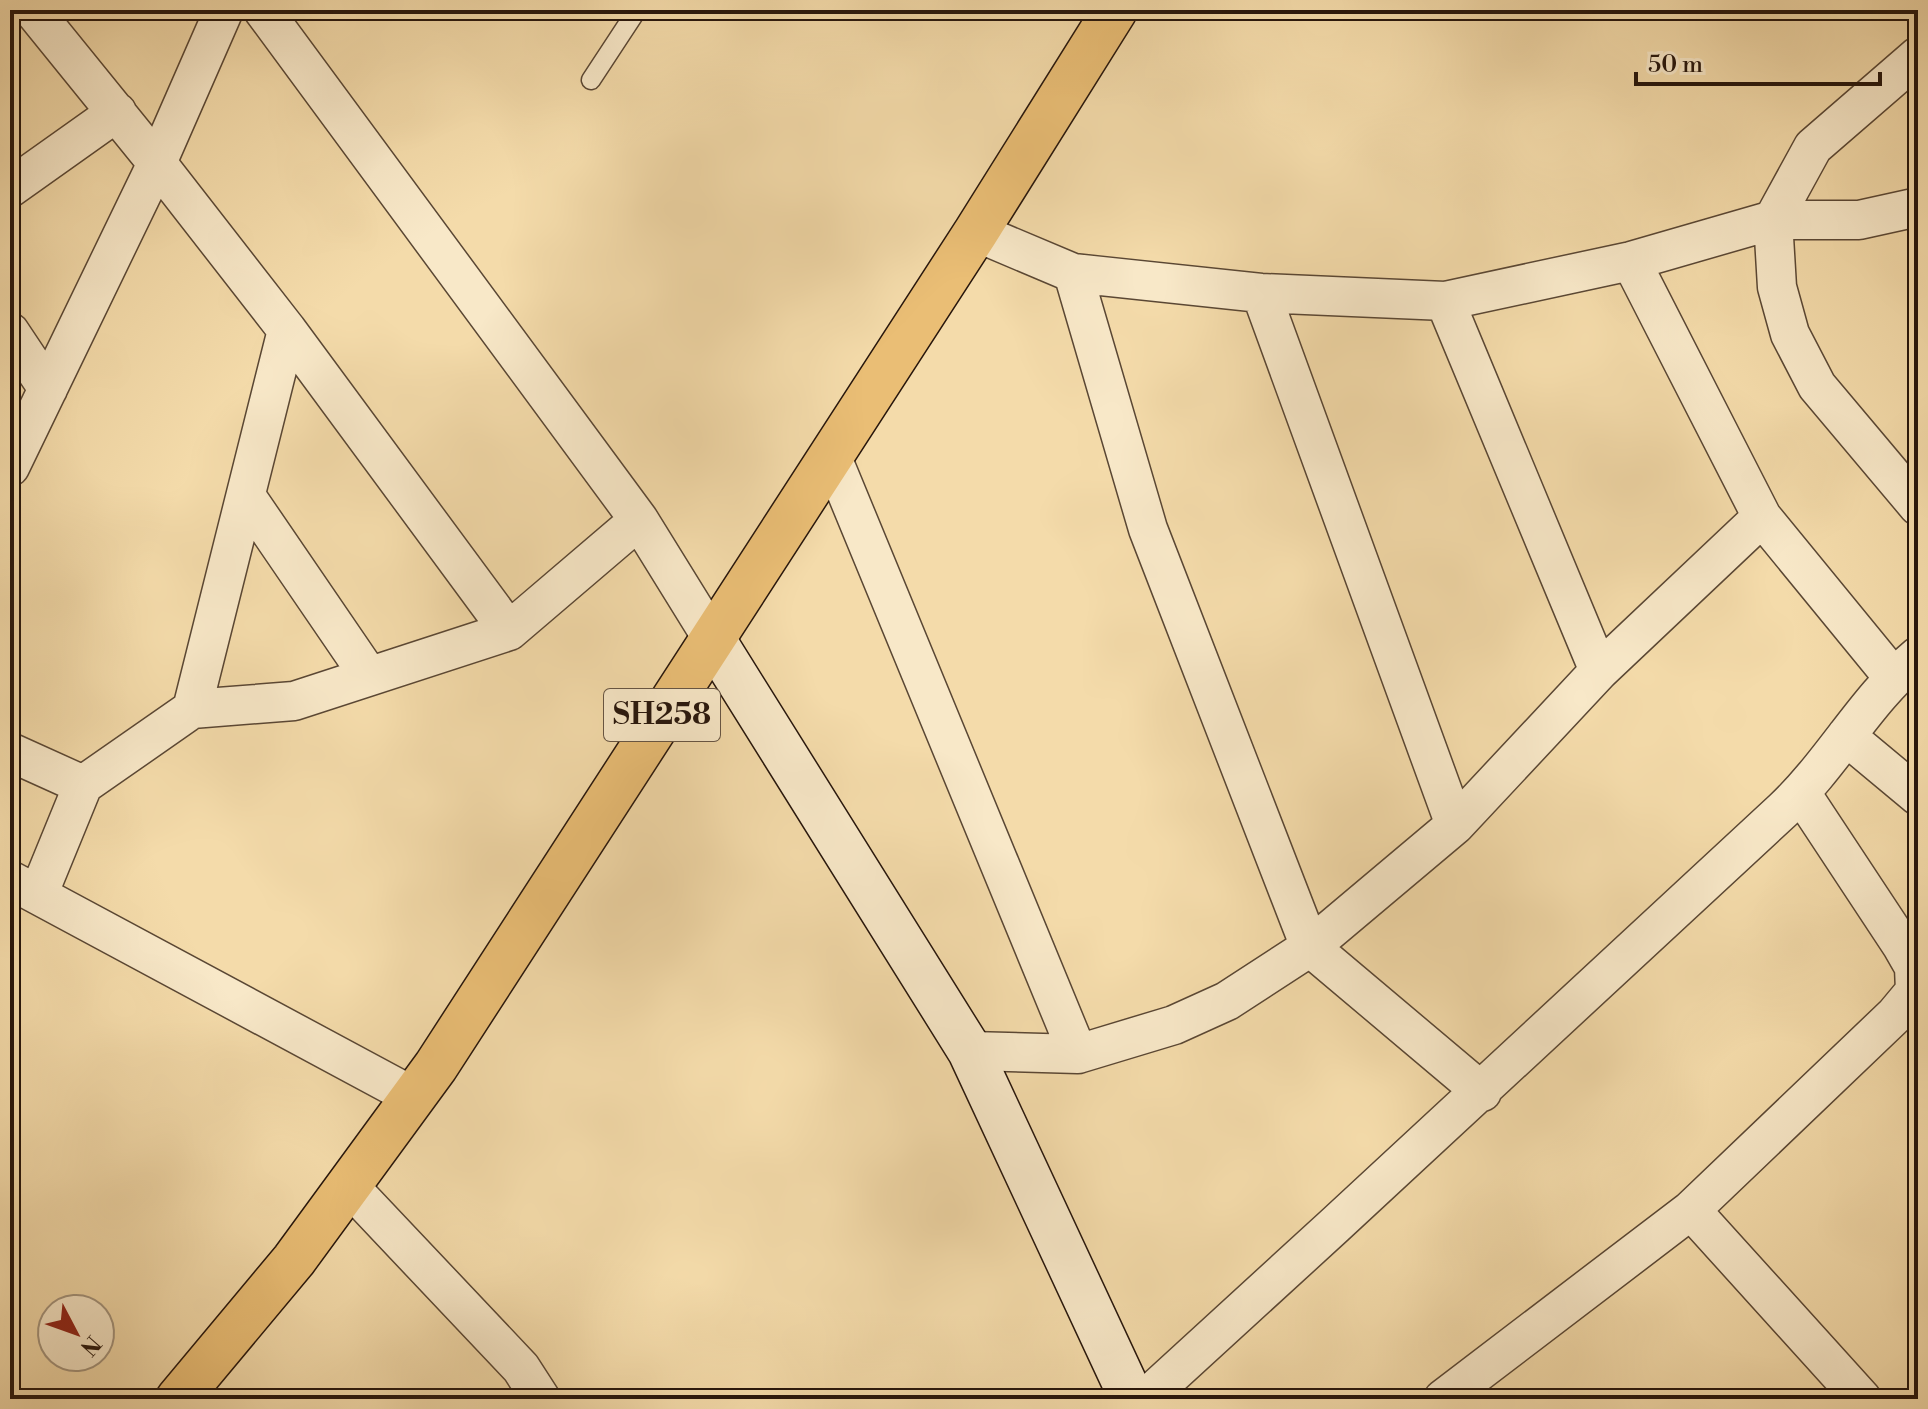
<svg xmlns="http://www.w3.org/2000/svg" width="1928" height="1409" viewBox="0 0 1928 1409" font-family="'Libre Bodoni',serif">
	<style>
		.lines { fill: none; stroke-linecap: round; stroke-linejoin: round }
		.lane-casing { stroke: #5a4734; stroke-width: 21 }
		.street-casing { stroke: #5a4734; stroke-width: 41 }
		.secondary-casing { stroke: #27160c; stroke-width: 47 }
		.primary-casing { stroke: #27160c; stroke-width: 47 }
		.lane { stroke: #f8e8c8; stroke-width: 18 }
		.street { stroke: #f8e8c8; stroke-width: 38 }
		.secondary { stroke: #f8e8c8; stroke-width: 44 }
		.primary { stroke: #eabe75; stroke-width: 44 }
		.labels { text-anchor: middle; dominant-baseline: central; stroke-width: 6; stroke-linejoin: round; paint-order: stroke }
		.shield { fill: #f8e8c8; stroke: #654; stroke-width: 2 }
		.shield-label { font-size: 30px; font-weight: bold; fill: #27160c }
	</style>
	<rect width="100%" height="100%" fill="#f4dbaa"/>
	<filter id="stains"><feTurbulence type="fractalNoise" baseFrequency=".0025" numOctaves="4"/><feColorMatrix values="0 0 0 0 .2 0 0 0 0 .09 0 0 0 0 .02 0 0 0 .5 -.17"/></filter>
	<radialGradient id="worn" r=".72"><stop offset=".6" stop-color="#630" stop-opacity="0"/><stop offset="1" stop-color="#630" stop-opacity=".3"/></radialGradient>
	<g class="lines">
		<!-- lane casing -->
		<g class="lane-casing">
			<path id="lane" d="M 591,80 L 637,10"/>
		</g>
		<!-- street casing -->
		<g class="street-casing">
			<path id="street" d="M 33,10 L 157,163 L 287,330
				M 263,10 L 639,520 L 712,638
				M 1918,56 L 1813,147 L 1773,220 L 1777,287 L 1790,334 L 1817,386 L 1918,506
				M 10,188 L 117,112
				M 976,232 L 1073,273 L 1261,293 L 1445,301 L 1631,261 L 1773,220 L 1859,220 L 1918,207
				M 1631,261 L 1762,517 L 1893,677
				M 1073,273 L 1148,529 L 1310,947 L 1482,1092
				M 1261,293 L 1455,825
				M 1445,301 L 1599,671
				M 10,332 L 48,389
				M 831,455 L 1078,1054
				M 10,467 L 157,163 L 224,10
				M 246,496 L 369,676
				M 192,709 L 287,330 L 509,631
				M 1846,736 L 1918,796
				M 10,752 L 83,785
				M 10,880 L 38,895 L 83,785 L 192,709 L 294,701 L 509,631 L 639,520
				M 38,895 L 414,1097
				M 970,1051 L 1078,1054 L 1174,1025 L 1227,1001 L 1310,947 L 1455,825 L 1599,671 L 1762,517
				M 348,1185 L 521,1368 L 541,1399
				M 1691,1210 L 1862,1399
				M 1145,1399 C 1359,1204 1572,1007 1783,810 C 1833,763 1865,700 1918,656
				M 1443,1399 L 1691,1210 L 1895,1015 L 1915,991 L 1914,967 L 1902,946 L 1801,793"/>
		</g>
		<!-- secondary casing -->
		<g class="secondary-casing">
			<path id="secondary" d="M 712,638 L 970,1051 L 1132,1399"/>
		</g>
		<!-- primary casing -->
		<g class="primary-casing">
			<path id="primary" d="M 178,1399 L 294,1260 L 436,1066 L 976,232 L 1115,10"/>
		</g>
		<!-- lane -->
		<use href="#lane" class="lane"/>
		<!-- street -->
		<use href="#street" class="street"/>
		<!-- secondary -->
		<use href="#secondary" class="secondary"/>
		<!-- primary -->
		<use href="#primary" class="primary"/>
	</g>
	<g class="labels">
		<!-- shield labels -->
		<rect class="shield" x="604" y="689" width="116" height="52" rx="6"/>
		<g class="shield-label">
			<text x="662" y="715">SH258</text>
		</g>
	</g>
	<!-- margin -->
	<rect width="1928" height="1409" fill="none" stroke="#f4dbaa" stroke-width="40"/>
	<rect x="12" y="12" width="1904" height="1385" fill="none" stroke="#27160c" stroke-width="4"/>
	<rect x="20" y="20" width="1888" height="1369" fill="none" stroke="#27160c" stroke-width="2"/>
	<!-- north arrow -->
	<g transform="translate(76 1333) rotate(131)"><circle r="38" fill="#f8e8c8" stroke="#a4947d" stroke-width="2"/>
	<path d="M0-6L14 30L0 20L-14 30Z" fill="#8f2418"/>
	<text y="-12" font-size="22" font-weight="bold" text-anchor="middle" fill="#27160c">N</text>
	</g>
	<!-- scale -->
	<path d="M1636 72v12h244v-12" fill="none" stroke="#27160c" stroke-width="4"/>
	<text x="1648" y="72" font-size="24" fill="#27160c" stroke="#f8e8c8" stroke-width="6" paint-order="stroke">50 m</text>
	<rect width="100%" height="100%" filter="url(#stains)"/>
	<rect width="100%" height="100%" fill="url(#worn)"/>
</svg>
